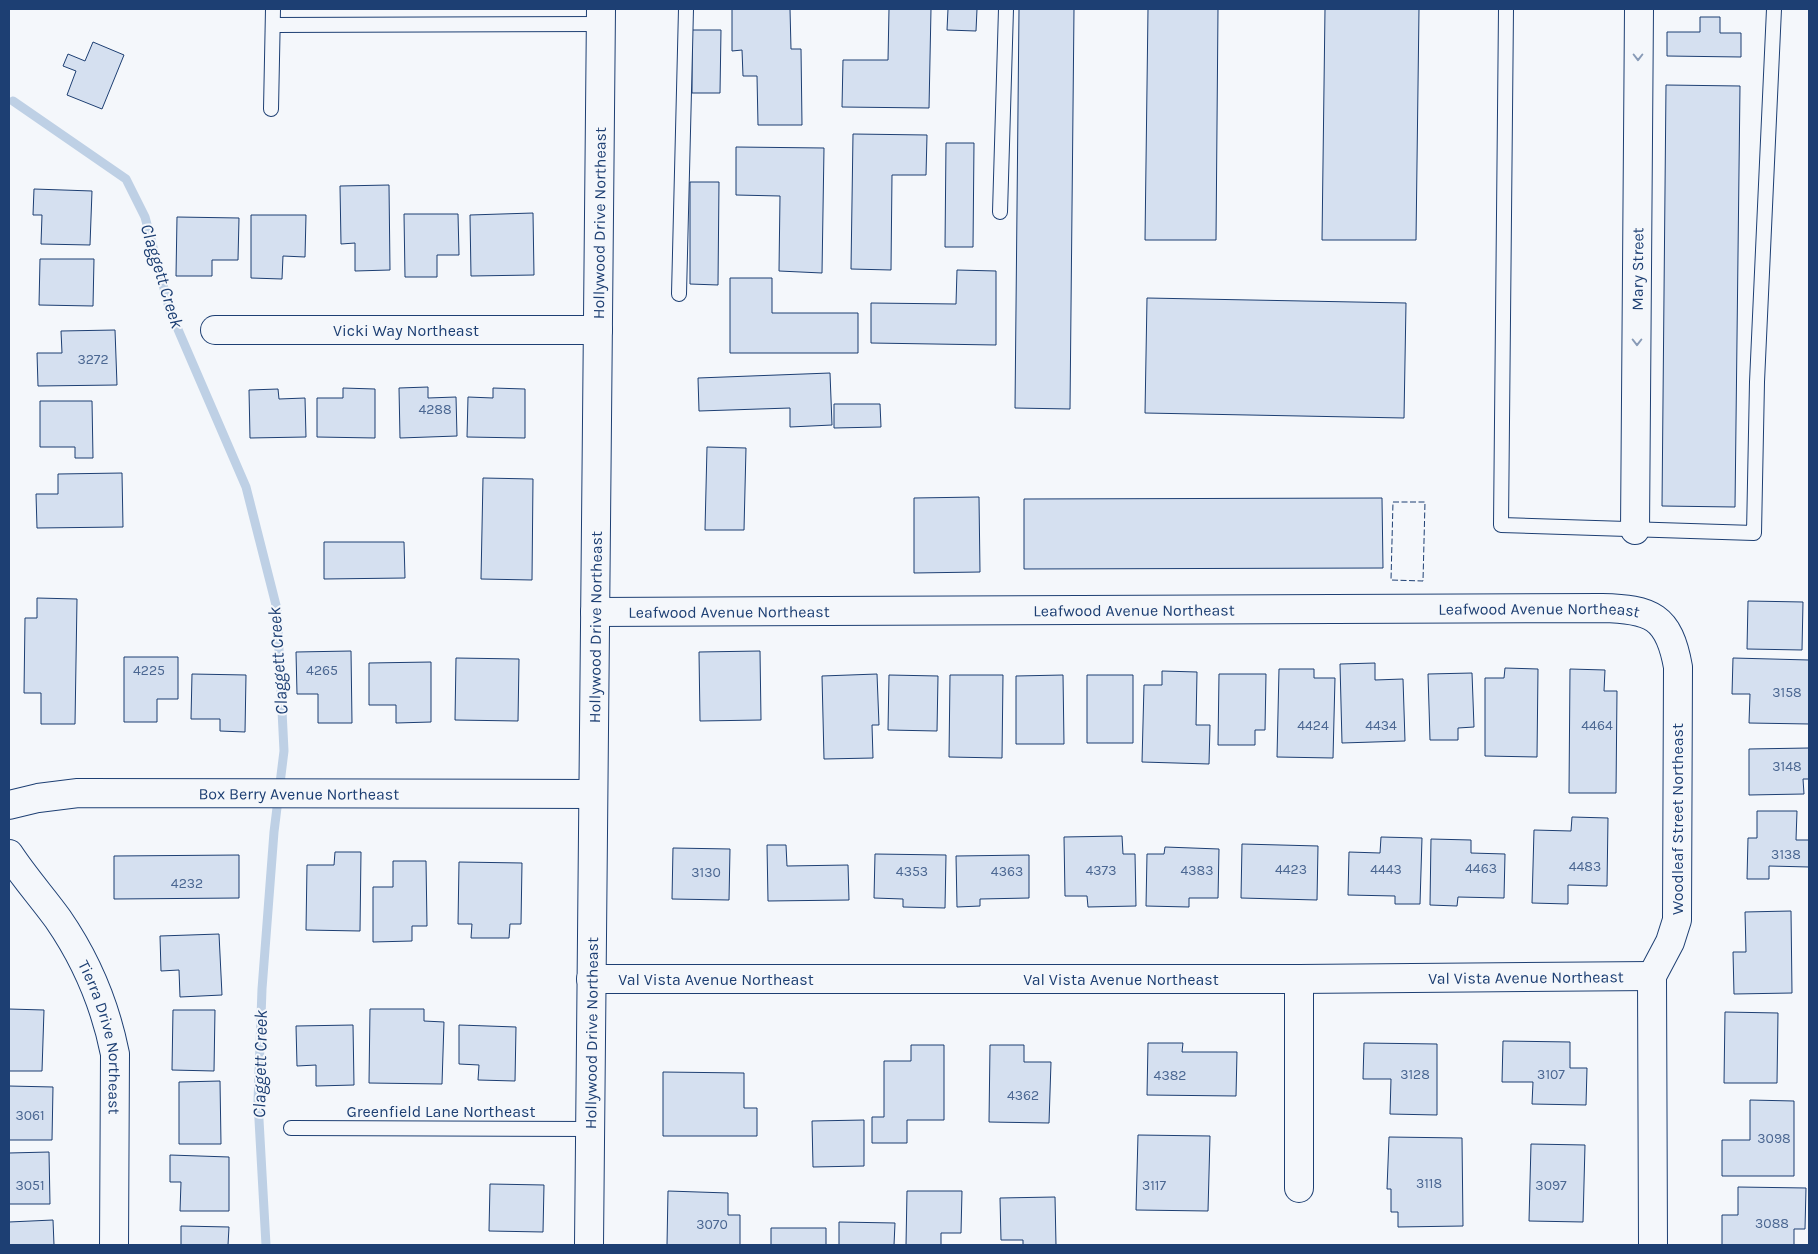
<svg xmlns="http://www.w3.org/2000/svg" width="1818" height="1254" viewBox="0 0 1818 1254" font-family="Karla,sans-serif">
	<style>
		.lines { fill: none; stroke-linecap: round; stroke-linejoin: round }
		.stream { stroke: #bed0e5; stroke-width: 9 }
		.building { fill: #d5e0f0; stroke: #1d3f73 }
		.lane-casing { stroke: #1d3f73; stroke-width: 16 }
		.street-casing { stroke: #1d3f73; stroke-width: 30 }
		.secondary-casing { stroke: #1d3f73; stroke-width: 30 }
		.lane { stroke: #f4f7fb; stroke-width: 14 }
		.street { stroke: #f4f7fb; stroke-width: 28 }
		.secondary { stroke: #f4f7fb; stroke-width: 28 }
		.fence { stroke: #1d3f73; stroke-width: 1; stroke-dasharray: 6 2.5; stroke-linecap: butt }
		.oneway { stroke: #889bb7 }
		.labels { text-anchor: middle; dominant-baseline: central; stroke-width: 4; stroke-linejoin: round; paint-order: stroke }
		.number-label { font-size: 14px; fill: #4b6792 }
		.street-label { font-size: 16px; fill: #1d3f73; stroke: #f4f7fb }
		.water-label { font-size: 18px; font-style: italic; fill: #1d3f73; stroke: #f4f7fb }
	</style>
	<rect width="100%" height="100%" fill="#f4f7fb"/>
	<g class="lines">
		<!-- stream -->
		<path class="stream" d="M 13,101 L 126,179 L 145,217 L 170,311 L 246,487 L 277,609 L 284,751 L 274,832 L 262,989 L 258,1102 L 266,1245"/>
	</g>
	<!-- building -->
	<path class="building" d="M 732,9 L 790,9 L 791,49 L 801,49 L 802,125 L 758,125 L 757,76 L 743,76 L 742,50 L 732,51 Z
		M 889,9 L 931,9 L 929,108 L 842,107 L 843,60 L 888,60 Z
		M 948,9 L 977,9 L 976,31 L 947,30 Z
		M 1019,9 L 1074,9 L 1070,409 L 1015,408 Z
		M 1148,9 L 1218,9 L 1216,240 L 1145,240 Z
		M 1325,9 L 1419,9 L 1416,240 L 1322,240 Z
		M 1700,17 L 1720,17 L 1720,33 L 1741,33 L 1741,57 L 1667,56 L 1667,32 L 1700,32 Z
		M 692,30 L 721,30 L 720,93 L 692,93 Z
		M 93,42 L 124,55 L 102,109 L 67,95 L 76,71 L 63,66 L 68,54 L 85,61 Z
		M 1666,85 L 1740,86 L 1735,507 L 1662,506 Z
		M 853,134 L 927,135 L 926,175 L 892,175 L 891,270 L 851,269 Z
		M 946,143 L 974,143 L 973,247 L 945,247 Z
		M 736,147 L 824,148 L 822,273 L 779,271 L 780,196 L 736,195 Z
		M 690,182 L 719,182 L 718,285 L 690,284 Z
		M 389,185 L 390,270 L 355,271 L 355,243 L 341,244 L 340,186 Z
		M 34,189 L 92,191 L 90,245 L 41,244 L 42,215 L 33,215 Z
		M 533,213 L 534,275 L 471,276 L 470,215 Z
		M 404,214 L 458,214 L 459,255 L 437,255 L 437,277 L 405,277 Z
		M 251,215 L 306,215 L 305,257 L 283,256 L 282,279 L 251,278 Z
		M 177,217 L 239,218 L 238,260 L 212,260 L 212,276 L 176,276 Z
		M 40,259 L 94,259 L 93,306 L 39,305 Z
		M 957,270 L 996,271 L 996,345 L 871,343 L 871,303 L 956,304 Z
		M 730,278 L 772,278 L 772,313 L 858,313 L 858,353 L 730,353 Z
		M 1147,298 L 1406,303 L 1404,418 L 1145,413 Z
		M 115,330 L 117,385 L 38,386 L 37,353 L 62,353 L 61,331 Z
		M 830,373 L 832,425 L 790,427 L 790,408 L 699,411 L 698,378 Z
		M 428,387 L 428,398 L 456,397 L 457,436 L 400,438 L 399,388 Z
		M 343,388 L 375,389 L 375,438 L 317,437 L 317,398 L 343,398 Z
		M 493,388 L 525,389 L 525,438 L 467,437 L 468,397 L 493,398 Z
		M 278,389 L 279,399 L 305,398 L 306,437 L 250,438 L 249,390 Z
		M 40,401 L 92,401 L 93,458 L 75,458 L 75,447 L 40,447 Z
		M 834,404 L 880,404 L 881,427 L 834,428 Z
		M 707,447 L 746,448 L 744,530 L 705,530 Z
		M 122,473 L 123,527 L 37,528 L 36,494 L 58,494 L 58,474 Z
		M 483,478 L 533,479 L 532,580 L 481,579 Z
		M 979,497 L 980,572 L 914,573 L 914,498 Z
		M 1382,498 L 1383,568 L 1024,569 L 1024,499 Z
		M 324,542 L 404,542 L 405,578 L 324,579 Z
		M 37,598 L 77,599 L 75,724 L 41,724 L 41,693 L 24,693 L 25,618 L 37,618 Z
		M 1748,601 L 1803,602 L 1802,650 L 1747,649 Z
		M 351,651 L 352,723 L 318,723 L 318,694 L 297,694 L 296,652 Z
		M 760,651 L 761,720 L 700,721 L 699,652 Z
		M 124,657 L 178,657 L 178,699 L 157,699 L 157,722 L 124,722 Z
		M 456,658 L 519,659 L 518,721 L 455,720 Z
		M 1733,658 L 1809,660 L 1809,724 L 1749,723 L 1750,694 L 1732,694 Z
		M 431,662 L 431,722 L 396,723 L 396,705 L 369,705 L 369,663 Z
		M 1375,663 L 1375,680 L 1403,679 L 1405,741 L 1342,743 L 1340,664 Z
		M 1505,668 L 1538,669 L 1537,757 L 1485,756 L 1485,678 L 1504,678 Z
		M 1279,669 L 1314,669 L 1314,678 L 1335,678 L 1333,758 L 1277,757 Z
		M 1570,669 L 1605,670 L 1604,691 L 1617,691 L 1616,793 L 1569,793 Z
		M 1162,671 L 1197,672 L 1196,725 L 1210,725 L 1209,764 L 1142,762 L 1144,685 L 1162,685 Z
		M 1472,673 L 1474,727 L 1458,728 L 1458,740 L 1430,740 L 1428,674 Z
		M 192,674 L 246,675 L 245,732 L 220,731 L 220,719 L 191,719 Z
		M 877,674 L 879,725 L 872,725 L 873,758 L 824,759 L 822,676 Z
		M 1219,674 L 1266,674 L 1265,730 L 1255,730 L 1255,745 L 1218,745 Z
		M 889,675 L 938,676 L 937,731 L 888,730 Z
		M 950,675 L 1003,675 L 1002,758 L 949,757 Z
		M 1063,675 L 1064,744 L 1016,744 L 1016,676 Z
		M 1087,675 L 1133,675 L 1133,743 L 1087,743 Z
		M 1809,748 L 1809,779 L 1803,779 L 1804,794 L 1749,795 L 1749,749 Z
		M 1757,811 L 1797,811 L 1796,840 L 1809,840 L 1809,867 L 1769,866 L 1769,879 L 1747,879 L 1748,838 L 1757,838 Z
		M 1572,817 L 1608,818 L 1607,886 L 1568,885 L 1568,904 L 1532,903 L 1534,830 L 1571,831 Z
		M 1122,836 L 1123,854 L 1135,854 L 1136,906 L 1088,907 L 1087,896 L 1065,896 L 1064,837 Z
		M 1381,837 L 1422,838 L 1420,904 L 1395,904 L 1395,896 L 1348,895 L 1349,852 L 1380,853 Z
		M 1431,839 L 1471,840 L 1471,853 L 1505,854 L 1504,898 L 1458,897 L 1457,906 L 1430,905 Z
		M 1242,844 L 1318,846 L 1317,900 L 1241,898 Z
		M 767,845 L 786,845 L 787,866 L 848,865 L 849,900 L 768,901 Z
		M 1165,847 L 1219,849 L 1218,898 L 1189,898 L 1189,907 L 1146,906 L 1147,854 L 1164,854 Z
		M 673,848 L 730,849 L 729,900 L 672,899 Z
		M 335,852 L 361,852 L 360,931 L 306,930 L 307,865 L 334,865 Z
		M 875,854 L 946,855 L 945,908 L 903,907 L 903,899 L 874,898 Z
		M 239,855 L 239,898 L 114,899 L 114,856 Z
		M 1029,855 L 1029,898 L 980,899 L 980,906 L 957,907 L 956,856 Z
		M 393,861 L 426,861 L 427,926 L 412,926 L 412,941 L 373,942 L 373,887 L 393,887 Z
		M 459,862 L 522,863 L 521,924 L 510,924 L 509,938 L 471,938 L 472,924 L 458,924 Z
		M 1791,911 L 1792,993 L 1734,994 L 1733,952 L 1746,952 L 1745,912 Z
		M 219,934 L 222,995 L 180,997 L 179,970 L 161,971 L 160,936 Z
		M 9,1009 L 44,1010 L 42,1071 L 9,1071 Z
		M 370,1009 L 424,1009 L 424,1021 L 444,1022 L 442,1084 L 369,1083 Z
		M 173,1010 L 215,1010 L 214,1071 L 172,1070 Z
		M 1725,1012 L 1778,1013 L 1777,1083 L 1724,1083 Z
		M 353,1025 L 354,1085 L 316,1086 L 316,1065 L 297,1066 L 296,1026 Z
		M 459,1025 L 516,1027 L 515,1081 L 478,1080 L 479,1065 L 459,1064 Z
		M 1503,1041 L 1570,1042 L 1570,1068 L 1587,1068 L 1586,1105 L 1532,1104 L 1533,1082 L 1502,1082 Z
		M 1148,1043 L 1183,1043 L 1182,1052 L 1237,1052 L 1236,1096 L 1147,1095 Z
		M 1364,1043 L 1437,1044 L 1437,1115 L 1390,1114 L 1391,1079 L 1363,1079 Z
		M 911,1045 L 944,1045 L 944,1120 L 907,1120 L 907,1143 L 872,1143 L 872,1117 L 884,1117 L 884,1061 L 911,1061 Z
		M 990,1045 L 1024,1045 L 1024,1062 L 1051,1062 L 1049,1123 L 989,1122 Z
		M 663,1072 L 744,1073 L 744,1108 L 757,1108 L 757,1136 L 663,1136 Z
		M 220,1081 L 221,1144 L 179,1144 L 179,1082 Z
		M 9,1086 L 53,1087 L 52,1140 L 9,1140 Z
		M 1750,1100 L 1794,1101 L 1794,1176 L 1722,1176 L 1722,1140 L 1750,1140 Z
		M 864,1120 L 864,1166 L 813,1167 L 812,1121 Z
		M 1138,1135 L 1210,1136 L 1208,1211 L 1136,1210 Z
		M 1389,1137 L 1462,1138 L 1463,1226 L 1398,1227 L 1398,1212 L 1391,1212 L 1391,1189 L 1387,1189 Z
		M 1531,1144 L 1585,1145 L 1583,1222 L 1529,1221 Z
		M 49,1152 L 50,1204 L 9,1204 L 9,1153 Z
		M 170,1155 L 229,1157 L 229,1211 L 180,1211 L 181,1182 L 170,1182 Z
		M 490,1184 L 544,1185 L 543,1232 L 489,1231 Z
		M 1738,1187 L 1806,1188 L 1805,1229 L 1794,1229 L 1794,1245 L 1722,1245 L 1722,1215 L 1738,1215 Z
		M 668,1191 L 728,1193 L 728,1215 L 740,1215 L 740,1245 L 667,1245 Z
		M 907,1191 L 962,1191 L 961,1233 L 941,1233 L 941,1245 L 906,1245 Z
		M 1055,1197 L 1056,1245 L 1023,1245 L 1023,1240 L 1001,1240 L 1000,1198 Z
		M 53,1220 L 54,1245 L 9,1245 L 9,1222 Z
		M 839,1222 L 895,1223 L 894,1245 L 839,1245 Z
		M 181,1226 L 229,1227 L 228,1245 L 181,1245 Z
		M 771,1228 L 826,1228 L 826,1245 L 771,1245 Z"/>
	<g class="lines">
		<!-- lane casing -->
		<g class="lane-casing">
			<path id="lane" d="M 1506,9 L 1501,525 L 1754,533 L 1757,382 L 1774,9
				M 273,25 L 601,24
				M 271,109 L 273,9
				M 1000,212 L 1006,9
				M 679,294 L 686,9
				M 291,1128 L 590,1129"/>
		</g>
		<!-- street casing -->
		<g class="street-casing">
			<g id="street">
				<path id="s1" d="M 215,330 L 598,330"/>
				<path id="s2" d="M 1635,530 L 1639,9"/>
				<path id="s3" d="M 595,612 L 1602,608 C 1651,609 1669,616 1678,667 L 1677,920 L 1670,942 L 1652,976 L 1653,1245"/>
				<path id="s4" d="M 9,805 L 38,798 L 78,793 L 592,794"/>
				<path id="s5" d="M 9,854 C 24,877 42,897 58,919 C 87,961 105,1004 115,1054 L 114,1245"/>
				<path id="s6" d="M 591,979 L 1299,979 L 1652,976"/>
				<path d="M 1299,979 L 1299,1188"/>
			</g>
		</g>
		<!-- secondary casing -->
		<g class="secondary-casing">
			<g id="secondary">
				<path id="s7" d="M 589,1245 L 601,9"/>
			</g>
		</g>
		<!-- lane -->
		<use href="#lane" class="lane"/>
		<!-- street -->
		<use href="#street" class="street"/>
		<!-- secondary -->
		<use href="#secondary" class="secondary"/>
		<!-- fence -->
		<path class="fence" d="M 1393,502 L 1425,502 L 1423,581 L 1391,580 Z"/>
	</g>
	<!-- one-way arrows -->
	<defs><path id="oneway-chevron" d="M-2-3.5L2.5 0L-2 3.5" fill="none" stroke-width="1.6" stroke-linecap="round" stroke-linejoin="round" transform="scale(1.25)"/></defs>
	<g class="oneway">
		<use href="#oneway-chevron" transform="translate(1638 57) rotate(90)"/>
		<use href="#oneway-chevron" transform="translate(1637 342) rotate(90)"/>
	</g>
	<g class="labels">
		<!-- number labels -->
		<g class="number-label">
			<text x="93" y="359">3272</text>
			<text x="435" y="409">4288</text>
			<text x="149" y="670">4225</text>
			<text x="322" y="670">4265</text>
			<text x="1787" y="692">3158</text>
			<text x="1313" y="725">4424</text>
			<text x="1381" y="725">4434</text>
			<text x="1597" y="725">4464</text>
			<text x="1787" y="766">3148</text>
			<text x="1786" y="854">3138</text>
			<text x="1585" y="866">4483</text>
			<text x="1481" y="868">4463</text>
			<text x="1291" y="869">4423</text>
			<text x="1386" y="869">4443</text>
			<text x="1101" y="870">4373</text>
			<text x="1197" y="870">4383</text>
			<text x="912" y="871">4353</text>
			<text x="1007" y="871">4363</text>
			<text x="706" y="872">3130</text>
			<text x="187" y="883">4232</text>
			<text x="1415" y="1074">3128</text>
			<text x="1551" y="1074">3107</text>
			<text x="1170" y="1075">4382</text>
			<text x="1023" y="1095">4362</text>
			<text x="30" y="1115">3061</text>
			<text x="1774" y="1138">3098</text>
			<text x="1429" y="1183">3118</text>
			<text x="30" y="1185">3051</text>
			<text x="1154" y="1185">3117</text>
			<text x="1551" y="1185">3097</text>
			<text x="1772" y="1223">3088</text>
			<text x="712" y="1224">3070</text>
		</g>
		<!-- street labels -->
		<g class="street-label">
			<text stroke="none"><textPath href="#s7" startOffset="1022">Hollywood Drive Northeast</textPath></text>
			<text stroke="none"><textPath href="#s2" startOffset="261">Mary Street</textPath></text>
			<text stroke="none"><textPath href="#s1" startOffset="191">Vicki Way Northeast</textPath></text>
			<text stroke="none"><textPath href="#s3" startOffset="539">Leafwood Avenue Northeast</textPath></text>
			<text stroke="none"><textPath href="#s3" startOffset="944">Leafwood Avenue Northeast</textPath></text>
			<text stroke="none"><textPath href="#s3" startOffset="134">Leafwood Avenue Northeast</textPath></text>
			<text stroke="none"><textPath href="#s7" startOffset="618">Hollywood Drive Northeast</textPath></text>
			<text stroke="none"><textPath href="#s4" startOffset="291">Box Berry Avenue Northeast</textPath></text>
			<text transform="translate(1677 819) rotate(-90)">Woodleaf Street Northeast</text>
			<text stroke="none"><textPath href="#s6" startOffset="935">Val Vista Avenue Northeast</textPath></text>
			<text stroke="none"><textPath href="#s6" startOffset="125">Val Vista Avenue Northeast</textPath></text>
			<text stroke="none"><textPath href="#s6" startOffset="530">Val Vista Avenue Northeast</textPath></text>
			<text stroke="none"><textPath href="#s7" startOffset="212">Hollywood Drive Northeast</textPath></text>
			<text stroke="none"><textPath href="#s5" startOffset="210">Tierra Drive Northeast</textPath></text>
			<text x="441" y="1111">Greenfield Lane Northeast</text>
		</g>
		<!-- water labels -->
		<g class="water-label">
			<text transform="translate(162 276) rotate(73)">Claggett Creek</text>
			<text transform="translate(278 661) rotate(-94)">Claggett Creek</text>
			<text transform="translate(260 1064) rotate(-89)">Claggett Creek</text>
		</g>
	</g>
	<!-- border -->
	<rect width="1818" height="1254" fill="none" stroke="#1d3f73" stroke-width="20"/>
</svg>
